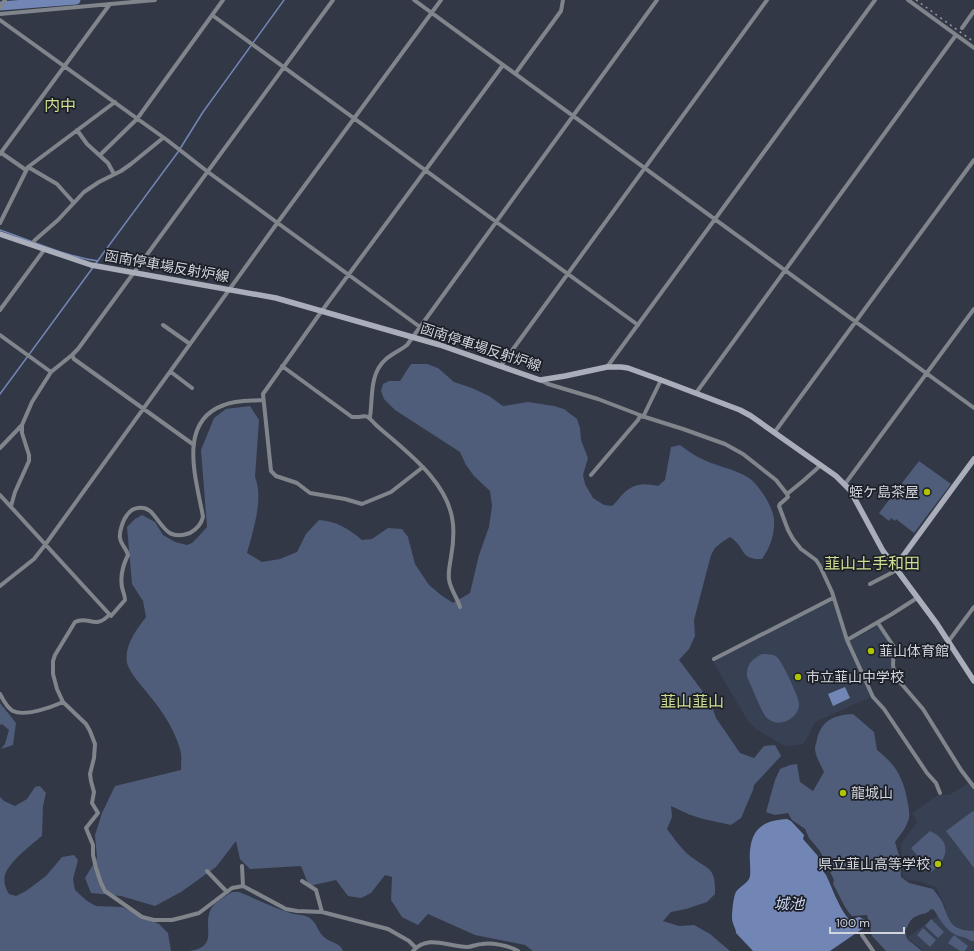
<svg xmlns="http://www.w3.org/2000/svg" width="974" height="951" viewBox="0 0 974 951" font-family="'DM Sans','Noto Sans JP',sans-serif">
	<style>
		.built { fill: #384054 }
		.green { fill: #4f5c7a }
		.water { fill: #7286b6 }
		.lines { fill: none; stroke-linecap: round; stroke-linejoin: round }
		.stream { stroke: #7286b6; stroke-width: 1.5 }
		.river { stroke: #7286b6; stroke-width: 9 }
		.street { stroke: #80848b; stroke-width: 4 }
		.secondary { stroke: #a9aeba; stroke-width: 5.5 }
		.rail { stroke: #9499a4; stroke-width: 1.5; stroke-dasharray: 2 4; stroke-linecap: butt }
		.poi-dot { fill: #afc504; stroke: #1c1f26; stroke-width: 1.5 }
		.labels { text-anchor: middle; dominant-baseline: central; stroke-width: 3.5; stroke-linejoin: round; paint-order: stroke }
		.street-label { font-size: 14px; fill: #d0d4dd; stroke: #1c1f26 }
		.poi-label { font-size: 14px; fill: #d0d4dd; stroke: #1c1f26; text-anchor: start }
		.water-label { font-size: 15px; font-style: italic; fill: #cbd7f5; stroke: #1c1f26 }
		.quarter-label { font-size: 16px; fill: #cfde91; stroke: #1c1f26 }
	</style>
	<rect width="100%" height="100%" fill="#323846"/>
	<!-- built -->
	<path class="built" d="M 832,601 L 847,643 L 878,626 L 892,647 L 892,667 L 889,670 L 865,681 L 871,695 L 869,698 L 815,722 L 809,735 L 803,744 L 789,746 L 781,744 L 756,729 L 748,721 L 713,662 Z
		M 969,783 L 974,789 L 974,951 L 924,951 L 907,938 L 946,909 L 936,887 L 918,881 L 908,880 L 903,876 L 901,844 L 917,822 L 912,813 L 938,795 L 949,795 Z"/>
	<!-- green -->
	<path class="green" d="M 411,364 L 427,364 L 438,368 L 454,382 L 472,388 L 489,396 L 503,406 L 528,402 L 554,406 L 564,409 L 577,419 L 580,428 L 581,440 L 588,458 L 583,475 L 585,484 L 593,498 L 604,505 L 612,506 C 617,502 620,496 625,492 C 635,483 645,483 658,486 L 665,480 L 671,447 L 680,445 C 686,449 692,454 698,457 C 714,466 733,468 749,478 C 759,485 773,507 774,519 C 775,534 770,548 762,559 C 739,560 746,547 730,537 L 722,542 L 715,548 L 711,555 L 694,620 L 695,636 L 689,649 L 679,660 L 710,701 L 716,718 L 740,753 L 754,758 L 764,746 L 775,745 L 781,756 L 754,785 L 753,790 L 741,818 L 731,825 L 703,819 L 688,814 L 671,806 L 672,817 L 667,829 C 674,838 681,849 690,856 C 708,870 716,866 715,894 L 707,902 L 686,909 L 671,912 L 663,921 L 679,926 L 694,925 L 710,934 L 730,951 L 533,951 L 525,945 L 475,935 L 428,914 L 418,925 L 402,917 L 391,900 L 392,877 L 385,875 L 371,893 L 361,898 L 348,896 L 336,880 L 309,886 L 301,866 L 250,869 L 240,859 L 236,841 L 216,867 L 181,892 L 155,906 L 121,896 L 91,893 L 85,878 L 97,858 L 95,835 L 102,813 L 115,786 L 181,770 C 181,763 182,755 180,749 C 173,725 159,707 144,689 C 139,683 129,671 127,663 C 124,646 136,630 146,617 L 143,601 L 132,584 L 127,527 L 135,519 L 142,515 L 155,522 L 163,535 L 175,542 L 187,545 L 192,543 L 199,536 L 207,527 L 201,450 L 214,418 L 226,409 L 250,406 L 259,420 L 255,477 C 264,498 253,531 247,553 L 262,562 L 280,559 L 297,552 L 306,534 L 319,520 C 336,521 349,529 362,540 L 372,539 L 388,528 L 402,529 L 408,537 L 415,564 L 429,585 L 441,595 L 453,603 L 470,593 L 479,555 L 489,527 L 492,506 L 490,491 L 474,476 L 466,465 L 460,452 L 395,410 L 384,399 L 381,391 L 383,384 L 389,381 L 400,381 Z
		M 919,461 L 951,484 L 914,533 L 896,519 L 895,521 L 891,518 L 889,521 L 879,513 Z
		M 762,654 C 768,654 773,654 777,657 C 783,663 799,697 799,704 C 799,719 778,729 767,718 C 762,714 751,684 747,677 C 746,665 752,659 762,654 Z
		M 0,703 L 16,723 L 13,745 L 1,749 L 5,744 L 9,730 L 2,724 L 0,725 Z
		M 853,714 L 874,732 L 877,750 C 895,764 903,777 907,799 C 908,805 910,812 909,818 C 907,827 900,835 895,842 L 900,859 L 901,877 L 909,883 L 933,889 C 936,893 940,898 942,902 C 950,922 950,930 974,931 L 974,941 L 971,941 C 966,937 961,937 956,935 C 945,930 940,919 934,910 L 931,909 C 926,915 923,913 917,916 C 910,918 908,926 905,931 L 907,939 L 922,951 L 886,951 L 872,936 L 867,915 L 852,916 C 845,910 838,892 833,884 L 834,880 L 820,851 L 809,838 L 805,829 L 792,820 L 788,813 L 775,815 L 766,812 L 775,780 L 780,769 L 790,765 L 797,764 L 800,782 L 813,791 L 824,772 C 821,765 815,756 815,748 C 815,745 817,742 817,739 C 822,720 834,715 853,714 Z
		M 40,786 L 46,793 L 43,806 L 42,836 C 32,844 8,863 5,875 C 3,882 6,889 9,894 L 16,896 L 26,891 L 46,876 L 62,857 L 74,855 L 78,860 L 73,879 L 75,890 L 87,901 L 96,906 L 122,907 L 159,924 L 168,933 L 171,951 L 0,951 L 0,797 L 4,801 L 15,806 L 27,799 L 35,787 Z
		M 973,811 L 974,812 L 974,868 L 946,831 Z
		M 930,831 C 952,841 949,859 931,872 L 911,848 Z
		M 232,892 L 239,892 C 257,899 275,909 294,914 C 300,915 307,915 311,919 C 317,924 318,932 324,937 C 330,943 340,942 343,951 L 190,951 C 219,946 203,928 210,911 C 213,903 224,897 232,892 Z
		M 931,919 L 944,932 L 938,938 L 925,926 Z
		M 923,928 L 936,940 L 930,947 L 917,935 Z
		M 954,935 L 968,946 L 965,951 L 960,951 L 948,943 Z"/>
	<!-- water -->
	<path class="water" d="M 845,687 L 850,698 L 833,706 L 828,694 Z
		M 787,819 L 791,821 L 804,835 L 803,839 L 817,855 L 824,868 L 823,871 L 826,875 C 832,887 840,911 850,920 L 859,917 L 865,920 L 865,927 L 830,951 L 753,951 L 736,933 C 736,928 732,924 732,918 C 732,911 733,901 735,894 C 738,886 749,884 750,876 C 751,868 749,859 750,851 C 752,827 766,820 787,819 Z"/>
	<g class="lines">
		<!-- stream -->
		<path class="stream" d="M 0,230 C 32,241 64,256 98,261
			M 96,263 L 178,152 L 203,112 L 284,0
			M 0,394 L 94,266"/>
		<!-- river -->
		<path class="river" d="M 0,6 L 76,0"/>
		<!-- street -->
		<path class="street" d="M 414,0 L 974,408
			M 908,0 L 974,48
			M 0,8 L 5,0
			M 0,14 L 155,0
			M 212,15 L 638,325
			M 0,20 L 167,140 L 208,172 L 420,327
			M 962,28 L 974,11
			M 515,74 L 561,11 L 563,0
			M 77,130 L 87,144 L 108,163 L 114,174
			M 0,152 L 26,170
			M 0,154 L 110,4
			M 100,155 L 137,119 L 223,0
			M 28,167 L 57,184 L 74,203
			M 0,223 L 28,167 L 115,102
			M 31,245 L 35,240 L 58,220 L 84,192 L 99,182 L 121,171 L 131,164 L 163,138
			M 0,310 L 44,250
			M 163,325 L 190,344
			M 0,335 L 51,372
			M 72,355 L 74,359 L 194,445
			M 282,366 L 352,417 C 368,418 363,411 376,425 C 405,451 449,481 453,524 C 454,535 453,546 451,557 C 450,564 448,572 449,579 C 450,589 457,597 460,607
			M 500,367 L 767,0
			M 607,367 L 875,0
			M 171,372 L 192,388
			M 540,380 L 548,384 L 598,399 L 645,417 L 683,429 L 725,444 L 743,454 L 776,480 L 787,494 L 788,497 L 780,504 L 779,506 L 788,530 L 793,539 L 801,549 L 816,560 L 820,566 L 832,592 L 847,640 L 873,697 L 884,709 L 927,773 L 936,783 L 940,793
			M 696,393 L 956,35
			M 370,417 C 373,397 369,374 386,359 C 393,353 401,350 407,345 L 657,0
			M 643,417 L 661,380
			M 774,433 L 974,160
			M 0,448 L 22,425 L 32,402 L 51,372 L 72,355 L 78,349 L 333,0
			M 423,467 L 391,492 L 362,504 L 345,499 L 310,493 L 297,483 L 276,476 L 271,471 L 263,394 L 321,312 L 503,65
			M 591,475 L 638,420 L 640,416
			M 845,484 L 974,309
			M 787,494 L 803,481 L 821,465
			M 0,495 L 111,616 L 125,600 C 125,595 123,592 122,587 C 120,576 123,565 128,555 C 127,549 121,545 120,538 C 119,532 123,520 127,515 C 133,506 146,505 153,514 C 164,527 168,541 190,533 C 197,529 201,525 203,517 C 197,481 176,422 224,405 C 235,400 251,401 263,400
			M 11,506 L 15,492 L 29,461 L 29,455 L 22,433 L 22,425
			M 870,584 L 897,570
			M 0,586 L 34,559 L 45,545 L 278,222 L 441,0
			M 109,615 C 95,630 88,615 75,622 L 55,655 L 53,661 L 53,674 L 57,689 L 63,702 L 86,724 L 90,731 L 95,744 L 94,758 L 90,774 L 91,781 L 94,792 L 92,803 L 98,813 L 86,828 L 93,845 L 93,855 L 96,868 L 101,883 L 105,891 L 142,917 L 154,920 L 172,920 L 184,917 L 199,913 L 232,888 L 243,886 L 286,909 L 297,911 L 322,912 L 388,929 L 409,941 L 416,948
			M 878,623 L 894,647 L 893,665 L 894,671 L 899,681 L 923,709 L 961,770 L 974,787
			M 847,640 L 892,614 L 917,598
			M 948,642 L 974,607
			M 714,659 L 833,598
			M 0,694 C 3,700 7,708 13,711 C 25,717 52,707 63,702
			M 242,866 L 243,886
			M 207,871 L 227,892
			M 302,881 L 316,890 L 322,912
			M 862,935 L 873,951
			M 413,951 C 428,934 448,947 467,947 C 472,947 477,944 482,944 C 491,942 510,946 518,951"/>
		<!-- secondary -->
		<path class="secondary" d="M 0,234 L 91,265 L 276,298 L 440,345 L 540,380 L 565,376 L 607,367 L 621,367 L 628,368 L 661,380 L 740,410 L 751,416 L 836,476 L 850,490 L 883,551 L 937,624 L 974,681
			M 895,567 L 974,459"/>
		<!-- rail -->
		<path class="rail" d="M 916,0 L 974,42"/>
	</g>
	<!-- markers -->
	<g class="poi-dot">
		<circle cx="927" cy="492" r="4"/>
		<circle cx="871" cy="651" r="4"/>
		<circle cx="798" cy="677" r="4"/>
		<circle cx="843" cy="793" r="4"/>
		<circle cx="938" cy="864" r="4"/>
	</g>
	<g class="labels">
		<!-- street labels -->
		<g class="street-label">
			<text transform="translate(167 266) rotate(10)">函南停車場反射炉線</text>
			<text transform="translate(481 347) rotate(18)">函南停車場反射炉線</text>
		</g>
		<!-- poi labels -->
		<g class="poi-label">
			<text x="919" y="492" text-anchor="end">蛭ケ島茶屋</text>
			<text x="879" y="651">韮山体育館</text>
			<text x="806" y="677">市立韮山中学校</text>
			<text x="851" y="793">龍城山</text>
			<text x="930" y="864" text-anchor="end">県立韮山高等学校</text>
		</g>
		<!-- water labels -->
		<g class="water-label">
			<text x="789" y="904">城池</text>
		</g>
		<!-- quarter labels -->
		<g class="quarter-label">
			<text x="60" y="105">内中</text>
			<text x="872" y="563">韮山土手和田</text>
			<text x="692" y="701">韮山韮山</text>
		</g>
	</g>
	<!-- scale -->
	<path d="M830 927v6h74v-6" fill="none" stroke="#d0d4dd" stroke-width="2"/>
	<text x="836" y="927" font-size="12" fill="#d0d4dd" stroke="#1c1f26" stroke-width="3" paint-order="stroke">100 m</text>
</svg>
